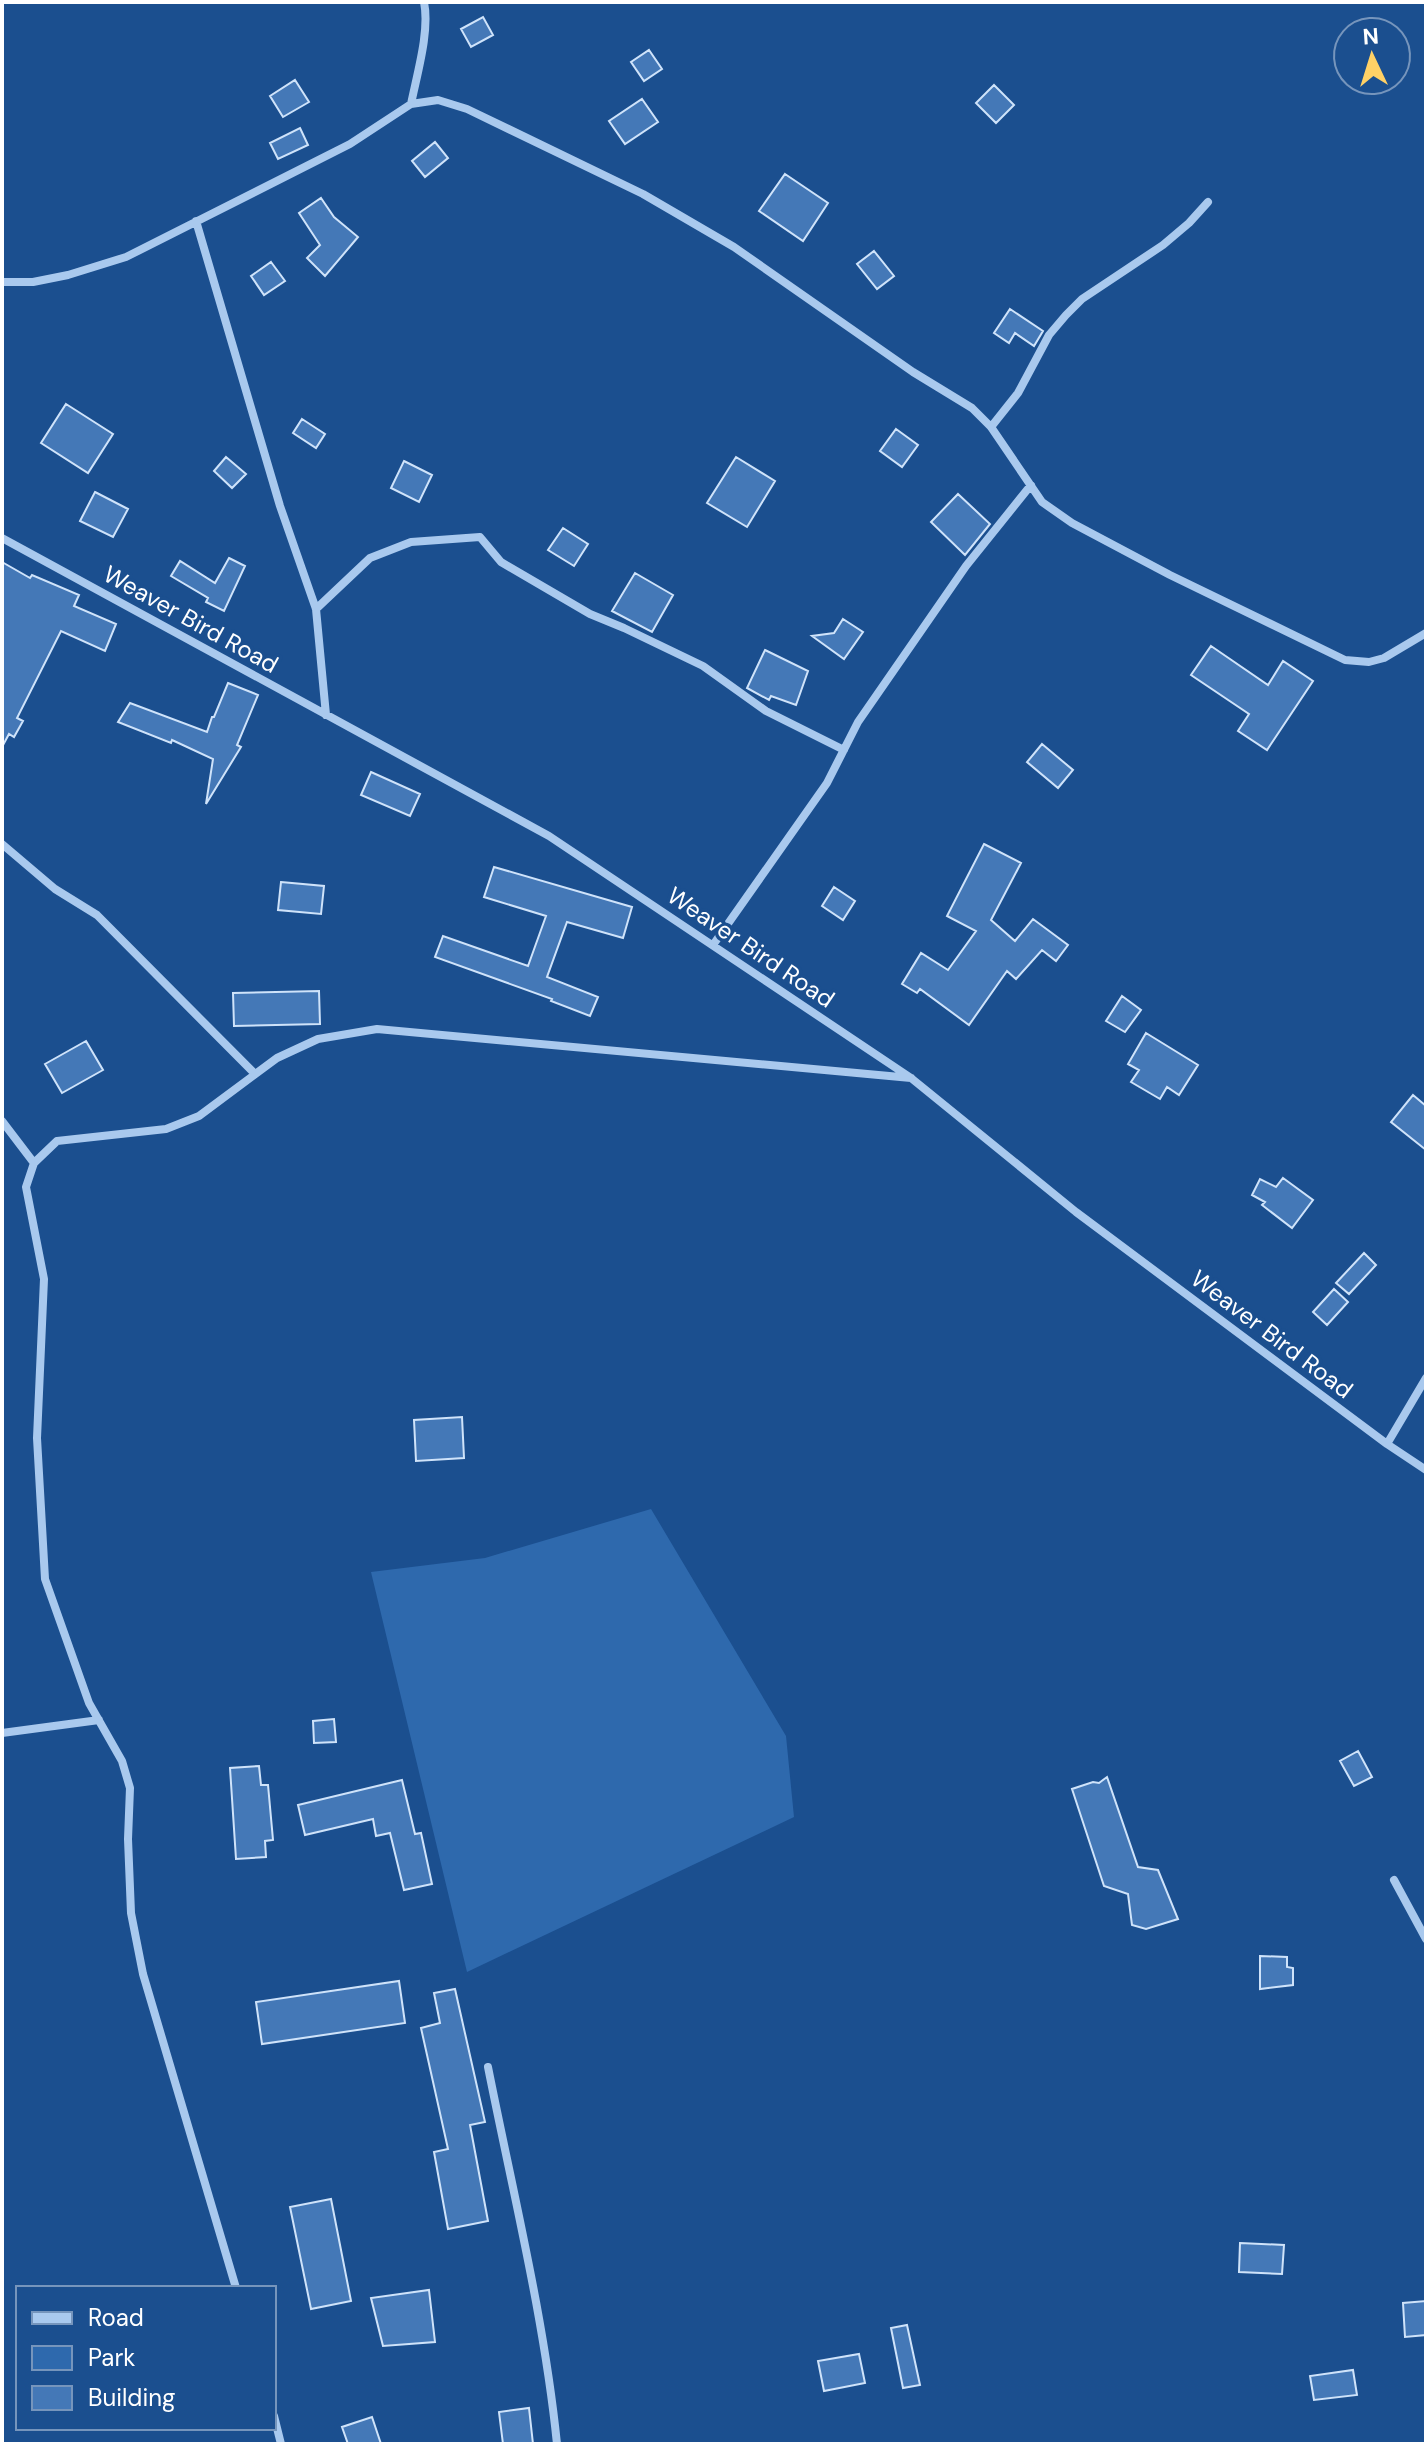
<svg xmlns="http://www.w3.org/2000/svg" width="1428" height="2446" viewBox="0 0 1428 2446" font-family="'DM Sans',sans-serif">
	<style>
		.green { fill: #2e69ad }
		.building { fill: #4478b7; stroke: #cfe3fa; stroke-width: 2 }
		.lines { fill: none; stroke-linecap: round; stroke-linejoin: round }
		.street { stroke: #a9c9ee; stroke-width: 8 }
		.labels { text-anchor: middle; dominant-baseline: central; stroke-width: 7; stroke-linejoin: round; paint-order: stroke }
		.street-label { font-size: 24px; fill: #fff; stroke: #1b4f8f }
	</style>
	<rect width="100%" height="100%" fill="#1b4f8f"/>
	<!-- green -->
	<path class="green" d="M 651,1509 L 786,1736 L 794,1817 L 467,1972 L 371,1572 L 485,1558 Z"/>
	<!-- building -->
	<path class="building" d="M 483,17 L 493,35 L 471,47 L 461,29 Z
		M 649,50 L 662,69 L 644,81 L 631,62 Z
		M 295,80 L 309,102 L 283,117 L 270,96 Z
		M 994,85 L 1014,105 L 996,123 L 976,103 Z
		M 642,99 L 658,122 L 625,144 L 609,121 Z
		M 300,128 L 308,145 L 278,159 L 270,143 Z
		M 435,142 L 448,158 L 425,177 L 412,161 Z
		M 785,174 L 828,203 L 803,241 L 759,211 Z
		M 321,198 L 334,217 L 358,237 L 325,276 L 307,258 L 320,245 L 299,213 Z
		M 874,251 L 894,276 L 877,289 L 857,264 Z
		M 271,262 L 285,281 L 264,295 L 251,276 Z
		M 1010,309 L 1043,331 L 1034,346 L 1015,333 L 1009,343 L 994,333 Z
		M 66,404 L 113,434 L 88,473 L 41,443 Z
		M 302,419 L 325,434 L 316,448 L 293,433 Z
		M 896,429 L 918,445 L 902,467 L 880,451 Z
		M 226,457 L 246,474 L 232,488 L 214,471 Z
		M 736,457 L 775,481 L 747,527 L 707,503 Z
		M 404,461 L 432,475 L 419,502 L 391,488 Z
		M 95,492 L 128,509 L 113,537 L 80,521 Z
		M 958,494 L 990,524 L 965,555 L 931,522 Z
		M 563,528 L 588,544 L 574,566 L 548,550 Z
		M 229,558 L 245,566 L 224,611 L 206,602 L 208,598 L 171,576 L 180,561 L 215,583 Z
		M 2,562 L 30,578 L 32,575 L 79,595 L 74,606 L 116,624 L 105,651 L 61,631 L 17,718 L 23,721 L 14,737 L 9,734 L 2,747 Z
		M 635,573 L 673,595 L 652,632 L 612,611 Z
		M 843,619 L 863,632 L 844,659 L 812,636 L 834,633 Z
		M 1211,646 L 1268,685 L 1283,661 L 1313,681 L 1267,750 L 1238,731 L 1249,714 L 1191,675 Z
		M 765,650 L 808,671 L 796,705 L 771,696 L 769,700 L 747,688 Z
		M 228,683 L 258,695 L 237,745 L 241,747 L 206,804 L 213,759 L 172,740 L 171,743 L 118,722 L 130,703 L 207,732 L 212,717 L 214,717 Z
		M 1042,744 L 1073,770 L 1058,788 L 1027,762 Z
		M 371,772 L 420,794 L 410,816 L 361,795 Z
		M 984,844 L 1021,863 L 991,920 L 1015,941 L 1033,919 L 1068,945 L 1056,961 L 1042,950 L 1016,979 L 1007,971 L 969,1025 L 920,989 L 917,993 L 902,984 L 921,953 L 948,970 L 976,931 L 947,916 Z
		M 494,867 L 632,907 L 623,938 L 567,922 L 547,977 L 598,997 L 590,1016 L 551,1001 L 552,999 L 435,957 L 443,936 L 528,966 L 546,916 L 484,897 Z
		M 281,882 L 324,886 L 321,914 L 278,910 Z
		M 834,887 L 855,901 L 843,920 L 822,906 Z
		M 319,991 L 320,1024 L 234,1026 L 233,993 Z
		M 1122,996 L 1141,1010 L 1125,1032 L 1106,1021 Z
		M 1146,1033 L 1198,1065 L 1179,1095 L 1167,1087 L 1160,1099 L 1131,1082 L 1139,1070 L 1128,1064 Z
		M 86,1041 L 103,1070 L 62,1093 L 45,1064 Z
		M 1413,1095 L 1426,1106 L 1426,1150 L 1391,1122 Z
		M 1283,1178 L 1313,1200 L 1292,1228 L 1262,1205 L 1265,1202 L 1252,1195 L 1260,1179 L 1276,1187 Z
		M 1364,1253 L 1376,1265 L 1349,1294 L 1336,1283 Z
		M 1334,1289 L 1348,1302 L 1327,1325 L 1313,1312 Z
		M 462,1417 L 464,1458 L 416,1461 L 414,1420 Z
		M 334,1719 L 336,1742 L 314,1743 L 313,1721 Z
		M 1358,1751 L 1372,1777 L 1354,1786 L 1340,1761 Z
		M 259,1766 L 261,1785 L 268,1785 L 273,1840 L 265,1841 L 266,1857 L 236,1859 L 230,1768 Z
		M 1107,1777 L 1138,1867 L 1158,1870 L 1178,1919 L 1146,1929 L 1132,1925 L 1128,1894 L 1104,1886 L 1072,1789 L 1093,1782 L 1099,1783 Z
		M 402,1780 L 415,1834 L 421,1833 L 432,1884 L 404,1890 L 390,1833 L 376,1836 L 373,1819 L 305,1835 L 298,1805 Z
		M 1260,1956 L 1287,1957 L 1287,1967 L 1293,1968 L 1293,1985 L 1260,1989 Z
		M 399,1981 L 405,2023 L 262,2044 L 256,2002 Z
		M 455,1989 L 485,2122 L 470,2125 L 488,2221 L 448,2229 L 434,2152 L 448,2149 L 421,2028 L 440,2023 L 434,1993 Z
		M 331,2199 L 351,2301 L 311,2309 L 290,2207 Z
		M 1240,2243 L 1284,2245 L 1282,2274 L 1239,2272 Z
		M 429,2290 L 435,2342 L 383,2346 L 371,2298 Z
		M 1426,2301 L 1426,2335 L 1405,2337 L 1403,2303 Z
		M 907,2325 L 920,2385 L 903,2388 L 891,2328 Z
		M 859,2354 L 865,2383 L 824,2391 L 818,2361 Z
		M 1353,2370 L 1357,2395 L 1314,2400 L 1310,2376 Z
		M 529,2408 L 533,2444 L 503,2444 L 499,2412 Z
		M 372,2417 L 381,2444 L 348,2444 L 342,2427 Z"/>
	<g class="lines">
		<!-- street -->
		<path class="street" d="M 411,104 C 417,74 430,31 424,2
			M 196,221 L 280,506 L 316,609 L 326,715
			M 2,282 L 33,282 L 68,275 L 126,257 L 350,144 L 411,104 L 438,100 L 467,109 L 643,194 L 734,247 L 913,372 L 972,408 L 991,427 L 1042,502 L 1072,523 L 1170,575 L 1345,660 L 1369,662 L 1384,658 L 1426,633
			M 991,427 L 1018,393 L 1049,335 L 1066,315 L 1082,299 L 1163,245 L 1189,223 L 1208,202
			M 2,538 L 549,836 L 911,1078 L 1076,1212 L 1387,1444 L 1426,1470
			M 316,609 L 370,558 L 411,542 L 480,537 L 501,562 L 590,614 L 624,628 L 703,666 L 766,711 L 844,750
			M 2,844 L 55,889 L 97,915 L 255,1074
			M 713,945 L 827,783 L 858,722 L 966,566 L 1031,485
			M 2,1121 L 34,1163
			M 1387,1444 L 1426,1378
			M 2,1733 L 99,1720
			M 1394,1880 L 1426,1939
			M 488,2067 C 513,2193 544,2317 557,2444
			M 236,2288 L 143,1974 L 131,1913 L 128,1839 L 130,1788 L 122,1761 L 89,1703 L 45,1579 L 37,1438 L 44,1279 L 26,1187 L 34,1163 L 57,1141 L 166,1129 L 199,1116 L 277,1058 L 318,1039 L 377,1029 L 911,1078
			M 274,2416 L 281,2444"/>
	</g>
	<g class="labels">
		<!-- street labels -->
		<g class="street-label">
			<text transform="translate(191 619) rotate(29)">Weaver Bird Road</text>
			<text transform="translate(751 947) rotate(34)">Weaver Bird Road</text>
			<text transform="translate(1272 1334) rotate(37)">Weaver Bird Road</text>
		</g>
	</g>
	<!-- border -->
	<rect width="1428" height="2446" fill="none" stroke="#ffffff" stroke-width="8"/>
	<!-- legend -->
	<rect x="16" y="2286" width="260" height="144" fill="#1b4f8f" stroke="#7695bc" stroke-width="2"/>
	<rect x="32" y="2312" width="40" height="12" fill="#a9c9ee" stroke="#7695bc" stroke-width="2"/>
	<text x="88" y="2326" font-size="24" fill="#ffffff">Road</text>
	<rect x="32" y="2346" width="40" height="24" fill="#2e69ad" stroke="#7695bc" stroke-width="2"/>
	<text x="88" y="2366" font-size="24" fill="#ffffff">Park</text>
	<rect x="32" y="2386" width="40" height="24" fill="#4478b7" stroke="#7695bc" stroke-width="2"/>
	<text x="88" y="2406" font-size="24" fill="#ffffff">Building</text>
	<!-- north arrow -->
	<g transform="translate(1372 56) rotate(356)"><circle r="38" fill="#1b4f8f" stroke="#7695bc" stroke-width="2"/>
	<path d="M0-6L14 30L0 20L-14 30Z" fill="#ffd166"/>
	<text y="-12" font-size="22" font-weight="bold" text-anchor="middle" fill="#ffffff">N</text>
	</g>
</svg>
